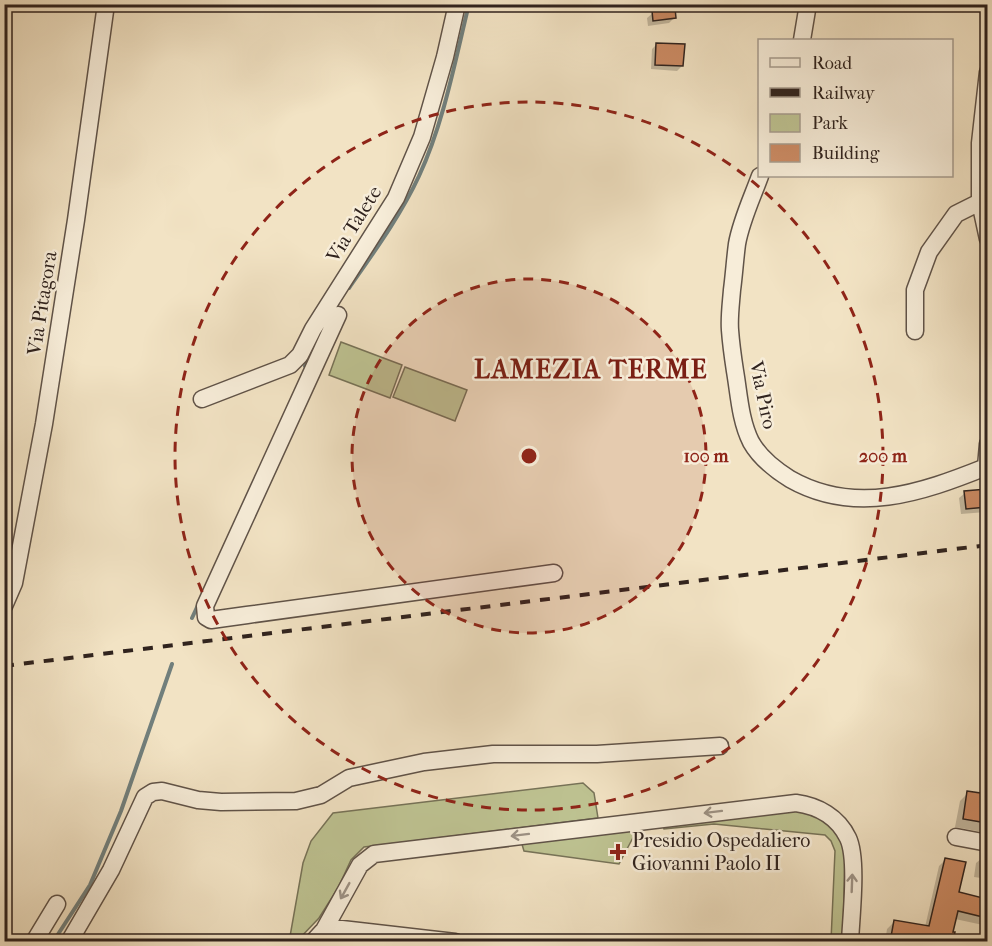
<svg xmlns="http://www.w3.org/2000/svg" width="992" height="946" viewBox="0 0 992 946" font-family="'IM FELL French Canon',serif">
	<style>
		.green { fill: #bec392; stroke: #777358; stroke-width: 1.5 }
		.shadow { fill: #0003 }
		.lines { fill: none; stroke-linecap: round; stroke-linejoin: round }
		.stream { stroke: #717f7c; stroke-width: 4 }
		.building { fill: #cb8a63; stroke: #30231e; stroke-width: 1.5 }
		.minor-casing { stroke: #605348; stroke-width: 19 }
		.minor { stroke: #f7edd9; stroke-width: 16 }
		.rail { stroke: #30231e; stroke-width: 4; stroke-dasharray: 10 10; stroke-linecap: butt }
		.oneway { stroke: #9d9285 }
		.ring { fill: none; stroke: #8f2418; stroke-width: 3; stroke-dasharray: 10 8 }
		.poi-dot { fill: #8f2418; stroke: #f7edd9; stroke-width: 2 }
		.labels { text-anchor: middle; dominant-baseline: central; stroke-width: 5; stroke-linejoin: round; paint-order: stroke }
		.street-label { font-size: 20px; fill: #30231e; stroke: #f7edd9 }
		.poi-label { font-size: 20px; fill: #30231e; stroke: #f7edd9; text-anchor: start }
		.district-label { font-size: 26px; font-weight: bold; letter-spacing: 1.5px; fill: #7a1f14; stroke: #f7edd9 }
		.centre { fill: #8f2418; stroke: #f7edd9; stroke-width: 3 }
		.ring-label { font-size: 18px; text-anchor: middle; font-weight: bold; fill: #8f2418; stroke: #f7edd9; stroke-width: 5; stroke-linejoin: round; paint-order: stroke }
	</style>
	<rect width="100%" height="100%" fill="#f2e3c4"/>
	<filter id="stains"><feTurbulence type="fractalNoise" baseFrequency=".00333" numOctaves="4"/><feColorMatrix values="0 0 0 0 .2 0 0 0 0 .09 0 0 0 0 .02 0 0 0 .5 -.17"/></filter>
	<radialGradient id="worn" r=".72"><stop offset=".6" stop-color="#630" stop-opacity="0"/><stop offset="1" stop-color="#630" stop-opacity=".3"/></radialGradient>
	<!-- green -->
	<path class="green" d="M 341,342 L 402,365 L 390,398 L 329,375 Z
		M 405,367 L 467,390 L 455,421 L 393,397 Z
		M 583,783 L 594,793 L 598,818 L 364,847 L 351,860 L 338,888 L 319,918 L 298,940 L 289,942 L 303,863 L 311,841 L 333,813 Z
		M 808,808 L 840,835 L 845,851 L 843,941 L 831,941 L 835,851 L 831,841 L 825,835 L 714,824 L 664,829 L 663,825 Z
		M 635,827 L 636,832 L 619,864 L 524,851 L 521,841 Z"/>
	<!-- shadow -->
	<path class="shadow" d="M 328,4 L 344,4 L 344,7 L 339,12 L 328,12 Z
		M 653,13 L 674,18 L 669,23 L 648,26 L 647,18 Z
		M 657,44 L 682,66 L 677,71 L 651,69 L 652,49 Z
		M 988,491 L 988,510 L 986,512 L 961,514 L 959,498 L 965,493 Z
		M 968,793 L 988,796 L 988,833 L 955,827 L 960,801 Z
		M 982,858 L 988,859 L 988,879 L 974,877 L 976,863 Z
		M 946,859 L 957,893 L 988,900 L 988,920 L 983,925 L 955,919 L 951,932 L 954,935 L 988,942 L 885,942 L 887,929 L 894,922 L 925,927 L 939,866 Z"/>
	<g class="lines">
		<!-- stream -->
		<path class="stream" d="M 349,288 C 374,252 401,215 419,176 C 444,122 455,61 469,4
			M 305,366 L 323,327
			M 192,618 L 199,603
			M 53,942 L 90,885 L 121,811 L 172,664"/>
	</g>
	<!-- building -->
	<path class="building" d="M 675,8 L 676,18 L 653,21 L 652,11 Z
		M 656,43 L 685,44 L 683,66 L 655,65 Z
		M 987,489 L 987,507 L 966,509 L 964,491 Z
		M 967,791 L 987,794 L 987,823 L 963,819 Z
		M 945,858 L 966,862 L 959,892 L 987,899 L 987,918 L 958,911 L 953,932 L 955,932 L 953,942 L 890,942 L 894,920 L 929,926 Z"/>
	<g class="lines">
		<!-- minor casing -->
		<g class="minor-casing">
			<path id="minor" d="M 802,40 L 808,4
				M 988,72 L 980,143 L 980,202 L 988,239
				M 760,176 C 752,198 741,221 737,244 C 735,259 734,275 732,290 C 731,303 729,317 730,330 C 731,344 733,358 735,371 C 739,394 740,420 751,442 C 760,458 774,469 790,479 C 855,516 921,493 986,467
				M 338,315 L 205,606 L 206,617 L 211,620 L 247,615 L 554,573
				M 915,331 L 915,290 L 929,252 L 956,214 L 980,202
				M 202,399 L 290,365 L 300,355 L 313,329 L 396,198 L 422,137 L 445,57 L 457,4
				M 986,467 L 988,444
				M 4,606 L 14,583 L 44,424 L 76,220 L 106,4
				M 956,837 L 988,843
				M 324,930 L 360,865 L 374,854 L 796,803 C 818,806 838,817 848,838 C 858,859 851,917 850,942
				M 34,942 L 57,904
				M 69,942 L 111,870 L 145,797 L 153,792 L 162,791 L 198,800 L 221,802 L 296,801 L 321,795 L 349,778 L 424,762 L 493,754 L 597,754 L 720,746
				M 313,942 L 324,930 L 333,928 L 455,942"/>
		</g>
		<!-- minor -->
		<use href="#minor" class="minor"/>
		<!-- rail -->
		<path class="rail" d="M 4,666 L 988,545"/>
	</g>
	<!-- one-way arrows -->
	<defs><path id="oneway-shaft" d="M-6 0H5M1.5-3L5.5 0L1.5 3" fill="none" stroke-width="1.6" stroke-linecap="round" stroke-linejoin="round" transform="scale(1.5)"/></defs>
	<g class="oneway">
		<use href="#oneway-shaft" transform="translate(713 812) rotate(173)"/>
		<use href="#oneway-shaft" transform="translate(520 835) rotate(173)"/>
		<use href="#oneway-shaft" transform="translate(852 883) rotate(-88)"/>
		<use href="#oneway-shaft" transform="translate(345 891) rotate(119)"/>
	</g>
	<!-- distance rings -->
	<circle cx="529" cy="456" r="177" fill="#8f2418" fill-opacity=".12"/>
	<g class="ring">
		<circle cx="529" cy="456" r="177"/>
		<circle cx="529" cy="456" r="354"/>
	</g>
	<!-- markers -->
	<path class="poi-dot" d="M615 843h6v6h6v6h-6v6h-6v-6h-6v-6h6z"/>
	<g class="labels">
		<!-- street labels -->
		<g class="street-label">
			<text transform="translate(354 224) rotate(-58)">Via Talete</text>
			<text transform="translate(42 303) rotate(-81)">Via Pitagora</text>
			<text transform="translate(763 395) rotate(78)">Via Piro</text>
		</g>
		<!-- poi labels -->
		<g class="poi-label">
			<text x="632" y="840">Presidio Ospedaliero<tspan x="632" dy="23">Giovanni Paolo II</tspan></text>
		</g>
		<!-- district labels -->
		<g class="district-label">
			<text x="591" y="369">LAMEZIA TERME</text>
		</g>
	</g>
	<circle cx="529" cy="456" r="9" class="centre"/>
	<g class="ring-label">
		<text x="706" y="462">100 m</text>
		<text x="883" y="462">200 m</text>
	</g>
	<!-- margin -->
	<rect width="992" height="946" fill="none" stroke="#f2e3c4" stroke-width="24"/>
	<rect x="6" y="6" width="980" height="934" fill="none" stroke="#30231e" stroke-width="3"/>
	<rect x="12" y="12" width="968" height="922" fill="none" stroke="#30231e" stroke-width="1.5"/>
	<!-- legend -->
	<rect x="758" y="39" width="195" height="138" fill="#f7edd9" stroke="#a79c8e" stroke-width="1.5"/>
	<rect x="770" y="58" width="30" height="9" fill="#f7edd9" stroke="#a79c8e" stroke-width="1.5"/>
	<text x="812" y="69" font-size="18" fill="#30231e">Road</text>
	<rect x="770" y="88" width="30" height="9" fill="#30231e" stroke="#a79c8e" stroke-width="1.5"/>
	<text x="812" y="99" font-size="18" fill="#30231e">Railway</text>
	<rect x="770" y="114" width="30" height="18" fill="#bec392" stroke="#a79c8e" stroke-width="1.5"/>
	<text x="812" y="129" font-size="18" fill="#30231e">Park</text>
	<rect x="770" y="144" width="30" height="18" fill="#cb8a63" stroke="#a79c8e" stroke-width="1.5"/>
	<text x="812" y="159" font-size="18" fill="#30231e">Building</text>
	<rect width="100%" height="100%" filter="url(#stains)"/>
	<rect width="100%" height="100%" fill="url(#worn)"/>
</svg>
